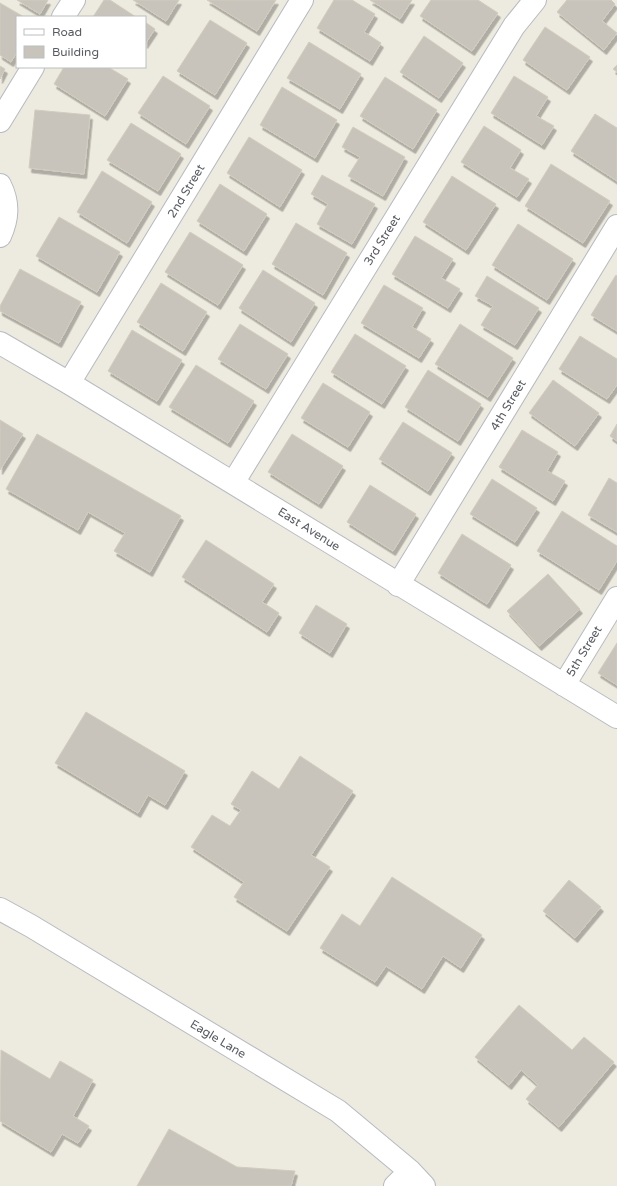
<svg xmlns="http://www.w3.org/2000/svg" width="617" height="1186" viewBox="0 0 617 1186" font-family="'Varela Round',sans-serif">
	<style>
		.building { fill: #c8c4bc; stroke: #d2ccbd; filter: url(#shadow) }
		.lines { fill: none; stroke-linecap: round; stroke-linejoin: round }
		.street-casing { stroke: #b7bac0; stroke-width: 24 }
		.street { stroke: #fff; stroke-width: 22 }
		.labels { text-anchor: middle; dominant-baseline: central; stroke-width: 4; stroke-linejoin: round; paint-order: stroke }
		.street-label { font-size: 12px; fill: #585c62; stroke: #fff }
	</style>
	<defs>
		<filter id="shadow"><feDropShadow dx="2.5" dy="4.5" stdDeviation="0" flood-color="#0004"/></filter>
	</defs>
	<rect width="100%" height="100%" fill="#edeadf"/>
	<!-- building -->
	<path class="building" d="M 17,0 L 48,0 L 40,14 Z
		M 104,0 L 110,0 L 136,17 L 93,17 Z
		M 133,0 L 179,0 L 166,21 Z
		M 207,0 L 276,0 L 257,31 Z
		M 334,0 L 352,0 L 375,14 L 364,32 L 381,43 L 370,61 L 317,28 Z
		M 370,0 L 412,0 L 400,19 Z
		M 431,0 L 478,0 L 498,13 L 472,51 L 420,16 Z
		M 567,0 L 611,0 L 615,4 L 602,21 L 617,33 L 604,50 L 557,12 Z
		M 0,3 L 24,17 L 17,17 L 17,52 L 11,62 L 0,55 Z
		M 210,20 L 247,43 L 215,95 L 177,71 Z
		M 145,22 L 155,29 L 145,44 Z
		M 545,27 L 590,57 L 567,90 L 523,60 Z
		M 424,36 L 463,63 L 439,98 L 400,72 Z
		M 309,42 L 361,74 L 340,109 L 287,78 Z
		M 617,65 L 617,72 L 613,69 Z
		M 0,66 L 5,69 L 0,79 Z
		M 64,67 L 108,67 L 128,79 L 105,116 L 54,84 Z
		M 163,76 L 210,106 L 186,144 L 138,113 Z
		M 514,76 L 548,97 L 536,116 L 554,126 L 542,145 L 491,113 Z
		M 385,77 L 437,110 L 413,149 L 360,116 Z
		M 282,87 L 337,120 L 315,158 L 260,125 Z
		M 35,110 L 90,115 L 84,174 L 29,168 Z
		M 595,114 L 617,128 L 617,181 L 571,151 Z
		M 131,123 L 181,154 L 158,191 L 107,160 Z
		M 484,126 L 521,150 L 510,168 L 529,179 L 517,197 L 461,162 Z
		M 353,127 L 405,157 L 383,196 L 348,176 L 360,157 L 342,147 Z
		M 249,137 L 302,170 L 280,207 L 227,173 Z
		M 551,164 L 610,201 L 583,243 L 525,206 Z
		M 102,171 L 152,202 L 127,243 L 77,212 Z
		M 322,175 L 375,204 L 352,244 L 317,224 L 328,204 L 311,194 Z
		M 452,176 L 496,204 L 466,250 L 423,222 Z
		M 220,184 L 267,214 L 244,251 L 197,221 Z
		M 59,217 L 120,252 L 97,292 L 36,256 Z
		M 296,223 L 347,253 L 323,295 L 272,264 Z
		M 518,224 L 573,259 L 547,300 L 492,265 Z
		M 190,232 L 243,265 L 218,305 L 165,272 Z
		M 415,236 L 453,259 L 441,278 L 460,289 L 448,308 L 392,274 Z
		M 20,269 L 81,302 L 59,343 L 0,311 L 0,306 Z
		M 263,270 L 315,303 L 291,342 L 239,308 Z
		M 616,275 L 617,276 L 617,331 L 591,315 Z
		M 487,276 L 539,308 L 515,345 L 481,325 L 493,306 L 475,296 Z
		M 161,283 L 207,312 L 183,351 L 137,322 Z
		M 384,285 L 423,308 L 412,327 L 431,339 L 419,358 L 361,323 Z
		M 240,324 L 288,354 L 266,389 L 218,359 Z
		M 460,324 L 513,358 L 488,397 L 435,364 Z
		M 132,330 L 182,360 L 157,401 L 108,371 Z
		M 355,334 L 406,366 L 382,404 L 331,372 Z
		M 580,336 L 617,359 L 617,385 L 607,399 L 559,369 Z
		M 196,365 L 254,401 L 228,443 L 169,407 Z
		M 428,370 L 481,404 L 458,441 L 405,407 Z
		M 553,380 L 599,413 L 575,446 L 529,413 Z
		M 323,383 L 370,412 L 348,447 L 301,418 Z
		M 0,420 L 23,434 L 0,470 Z
		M 403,422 L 452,453 L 428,491 L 379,459 Z
		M 617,424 L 617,441 L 610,436 Z
		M 522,430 L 558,452 L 547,471 L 565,481 L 553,501 L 499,467 Z
		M 37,434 L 181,516 L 150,572 L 114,551 L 125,533 L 88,512 L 78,530 L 6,489 Z
		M 292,434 L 343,466 L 319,504 L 268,472 Z
		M 609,478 L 617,483 L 617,532 L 588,515 Z
		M 492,479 L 537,508 L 515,542 L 470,514 Z
		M 370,485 L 416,514 L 393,551 L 347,522 Z
		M 562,511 L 617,546 L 617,561 L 599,590 L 537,551 Z
		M 462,534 L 511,565 L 487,604 L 438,573 Z
		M 206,540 L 274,584 L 262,602 L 279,613 L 267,632 L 182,577 Z
		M 548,574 L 580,609 L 539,646 L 507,611 Z
		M 316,605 L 347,624 L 330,653 L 299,633 Z
		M 617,643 L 617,685 L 598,673 Z
		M 86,712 L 185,771 L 165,805 L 148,795 L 138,813 L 55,763 Z
		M 300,756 L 353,791 L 311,855 L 330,867 L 287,931 L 234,897 L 244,882 L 191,847 L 212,815 L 230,826 L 241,810 L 231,804 L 252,771 L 279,789 Z
		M 392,877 L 482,935 L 461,968 L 443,956 L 422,989 L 386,966 L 375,982 L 320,948 L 342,914 L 360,926 Z
		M 569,880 L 601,907 L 575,938 L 543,911 Z
		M 519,1005 L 572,1050 L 584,1037 L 614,1062 L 559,1127 L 526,1099 L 538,1085 L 521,1070 L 509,1085 L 475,1057 Z
		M 1,1050 L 50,1079 L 60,1061 L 93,1080 L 73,1116 L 89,1126 L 78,1143 L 62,1134 L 51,1152 L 0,1121 Z
		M 169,1129 L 237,1167 L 295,1171 L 291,1186 L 137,1186 Z"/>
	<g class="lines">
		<!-- street casing -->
		<g class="street-casing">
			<path id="street" d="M 63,17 L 74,0
				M 0,121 L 33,67
				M 0,185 C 9,203 8,218 0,236
				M 0,343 L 69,383 L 617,717
				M 69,383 L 302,0
				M 233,483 L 514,26 L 535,0
				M 398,585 L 617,226
				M 564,685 L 617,598
				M 0,909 L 31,926 L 338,1111 L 410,1171 L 424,1186
				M 395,1186 L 410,1171"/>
		</g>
		<!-- street -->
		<use href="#street" class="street"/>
	</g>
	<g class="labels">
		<!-- street labels -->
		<g class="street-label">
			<text transform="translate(186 191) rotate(-59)">2nd Street</text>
			<text transform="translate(382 240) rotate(-58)">3rd Street</text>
			<text transform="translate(508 405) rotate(-59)">4th Street</text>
			<text transform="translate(309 529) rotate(32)">East Avenue</text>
			<text transform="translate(584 651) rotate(-59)">5th Street</text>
			<text transform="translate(218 1039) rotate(31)">Eagle Lane</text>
		</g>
	</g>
	<!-- legend -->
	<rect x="16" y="16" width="130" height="52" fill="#ffffff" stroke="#bcbec0"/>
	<rect x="24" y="29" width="20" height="6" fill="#ffffff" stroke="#bcbec0"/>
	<text x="52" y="36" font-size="12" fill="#585c62">Road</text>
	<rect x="24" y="46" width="20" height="12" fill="#c8c4bc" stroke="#bcbec0"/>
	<text x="52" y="56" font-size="12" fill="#585c62">Building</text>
</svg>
